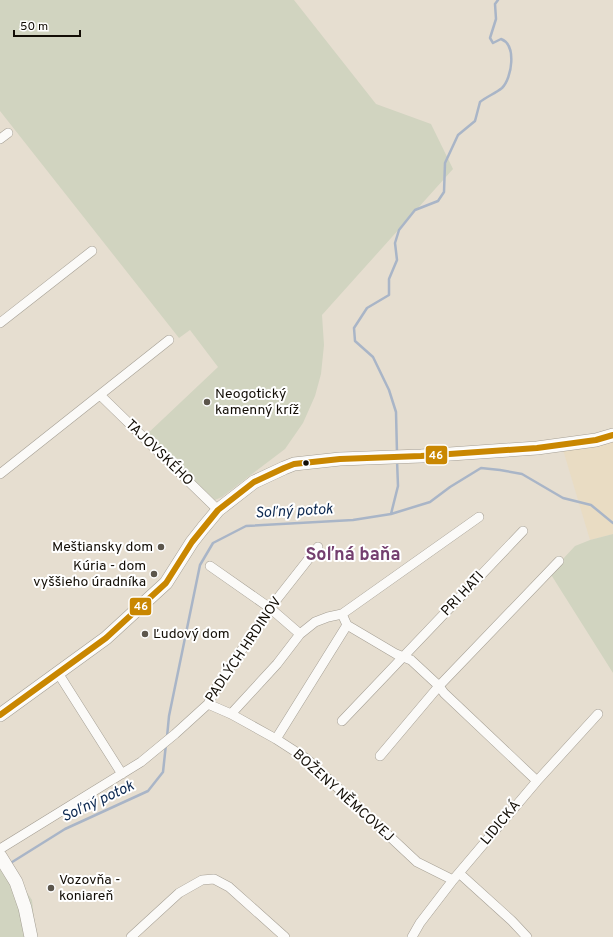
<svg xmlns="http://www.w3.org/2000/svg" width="613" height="937" viewBox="0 0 613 937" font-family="Overpass,sans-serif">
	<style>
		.built { fill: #e9dcc3 }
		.green { fill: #d1d4c0 }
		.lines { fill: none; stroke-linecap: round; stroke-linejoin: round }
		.stream { stroke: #a9b5c7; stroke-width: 2.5 }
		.street-casing { stroke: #a59f94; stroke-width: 10 }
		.secondary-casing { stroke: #a59f94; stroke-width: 14 }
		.street { stroke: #fbfaf8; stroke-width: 9 }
		.secondary { stroke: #fbfaf8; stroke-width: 13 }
		.bus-1-casing { stroke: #fff; stroke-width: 9 }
		.bus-1 { stroke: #c98701; stroke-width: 6 }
		.poi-dot { fill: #5c564c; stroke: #fff; stroke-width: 1.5 }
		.bus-dot { fill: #120d05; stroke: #fff; stroke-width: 1.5 }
		.labels { text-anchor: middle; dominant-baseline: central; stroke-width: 4; stroke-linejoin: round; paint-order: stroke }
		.poi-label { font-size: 14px; fill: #120d05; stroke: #fff; text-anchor: start }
		.street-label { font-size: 14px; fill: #120d05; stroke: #fff }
		.water-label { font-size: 15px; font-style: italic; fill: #0c2850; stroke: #fff }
		.district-label { font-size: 18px; font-weight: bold; fill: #743f6f; stroke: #fff }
		.line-badge { stroke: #fff; stroke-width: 1.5 }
		.badge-label { font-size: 11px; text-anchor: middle; font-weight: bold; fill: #fff }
	</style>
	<rect width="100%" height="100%" fill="#e6ded0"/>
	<!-- built -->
	<path class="built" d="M 613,431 L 613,534 L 590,540 L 561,443 Z"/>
	<!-- green -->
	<path class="green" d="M 0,0 L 294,0 L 376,104 L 431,124 L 453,169 L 322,315 L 324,345 L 321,374 L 315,396 L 303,423 L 285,449 L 222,497 L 215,500 L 145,436 L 218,367 L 190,330 L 179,338 L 0,111 Z
		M 613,534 L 613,673 L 550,573 L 575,546 L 590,540 Z
		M 7,862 L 32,900 L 36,937 L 0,937 L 0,866 Z"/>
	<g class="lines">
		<!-- stream -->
		<path class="stream" d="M 397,453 L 396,412 L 389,390 L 373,357 L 355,341 L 354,328 L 367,308 L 389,295 L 389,279 L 397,260 L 395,243 L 399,230 L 415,210 L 438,201 L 444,192 L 445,163 L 458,135 L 475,121 L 480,102 C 486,97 496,93 502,88 C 512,78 517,45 501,39 L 493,43 L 490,38 L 496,19 L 495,4 L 498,0
			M 391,514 L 398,486 L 397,460
			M 167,737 L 169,716 L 200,565 L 213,543 L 246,526 L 353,520 L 391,514 L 430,502 L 450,487 L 481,468 L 500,470 L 522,474 L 563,498 L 591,505 L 613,523
			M 9,864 L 65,829 L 148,791 L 163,772 L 166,744"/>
		<!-- street casing -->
		<g class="street-casing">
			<path id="street" d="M 0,139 L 8,133
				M 0,323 L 92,251
				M 100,395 L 218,510
				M 0,474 L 169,340
				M 210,566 L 270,608 L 300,634
				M 342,614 L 347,625 L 396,654 L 411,660 L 439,686 L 444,693 L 537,781
				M 58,673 L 122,774
				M 208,704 L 231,714 L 276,739 L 307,759 L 417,862 L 453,880
				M 231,714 L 277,664 L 300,634 L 315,622 L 328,617 L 342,614 L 479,517
				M 342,721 L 523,531
				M 276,739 L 347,625
				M 380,756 L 439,686 L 559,561
				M 0,849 L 141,762 L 175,734 L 208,704 L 218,685 L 270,608 L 318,547
				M 459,873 L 512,921 L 527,937
				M 131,937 L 179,893 L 202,880 L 214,879 L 229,887 L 285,937
				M 412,937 L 420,923 L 453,880 L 537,781 L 598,714"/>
		</g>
		<!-- secondary casing -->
		<g class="secondary-casing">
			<path id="secondary" d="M 0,715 L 106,638 L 166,583 L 192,542 L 203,528 L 218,510 L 254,482 L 284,468 L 294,464 L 340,459 L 421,456 L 537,448 L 596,440 L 613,435
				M 0,856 L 16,882 L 25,908 L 31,937"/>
		</g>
		<!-- street -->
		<use href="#street" class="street"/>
		<!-- secondary -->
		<use href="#secondary" class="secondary"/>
		<!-- bus-1 casing -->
		<g class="bus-1-casing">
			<path id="bus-1" d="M 0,715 L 106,638 L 166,583 L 192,542 L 218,510 L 254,482 L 284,468 L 294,464 L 340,459 L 421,456 L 537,448 L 596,440 L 613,435"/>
		</g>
		<!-- bus-1 -->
		<use href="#bus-1" class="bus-1"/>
	</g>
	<!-- markers -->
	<g class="poi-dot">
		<circle cx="207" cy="402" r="4"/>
		<circle cx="161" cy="547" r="4"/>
		<circle cx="154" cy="574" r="4"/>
		<circle cx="145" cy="634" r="4"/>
		<circle cx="51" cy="888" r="4"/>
	</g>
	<circle class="bus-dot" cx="306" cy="463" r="3.5"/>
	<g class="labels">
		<!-- poi labels -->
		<g class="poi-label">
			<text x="215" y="394">Neogotický<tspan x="215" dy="16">kamenný kríž</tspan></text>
			<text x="153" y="547" text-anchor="end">Meštiansky dom</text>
			<text x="146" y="566" text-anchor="end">Kúria - dom<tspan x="146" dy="16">vyššieho úradníka</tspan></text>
			<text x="153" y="634">Ľudový dom</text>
			<text x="59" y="880">Vozovňa -<tspan x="59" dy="16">koniareň</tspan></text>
		</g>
		<!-- street labels -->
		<g class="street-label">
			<text transform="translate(159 453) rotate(44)">TAJOVSKÉHO</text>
			<text transform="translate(463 594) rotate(-47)">PRI HATI</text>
			<text transform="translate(244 650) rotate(-56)">PADLÝCH HRDINOV</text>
			<text transform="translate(343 796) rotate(42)">BOŽENY NĚMCOVEJ</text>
			<text transform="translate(501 823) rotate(-50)">LIDICKÁ</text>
		</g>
		<!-- water labels -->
		<g class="water-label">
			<text transform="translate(294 512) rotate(-3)">Soľný potok</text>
			<text transform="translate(98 802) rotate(-25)">Soľný potok</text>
		</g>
		<!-- district labels -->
		<g class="district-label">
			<text x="353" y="555">Soľná baňa</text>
		</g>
	</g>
	<g class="line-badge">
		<rect x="425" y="445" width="23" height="20" rx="4" fill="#c98701"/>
		<rect x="129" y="597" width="23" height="19" rx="4" fill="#c98701"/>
	</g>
	<g class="badge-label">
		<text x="436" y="459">46</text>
		<text x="141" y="610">46</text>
	</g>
	<!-- scale -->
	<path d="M14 30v6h66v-6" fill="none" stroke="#120d05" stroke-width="2"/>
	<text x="20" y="30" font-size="12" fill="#120d05" stroke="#ffffff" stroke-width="3" paint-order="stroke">50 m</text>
</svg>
